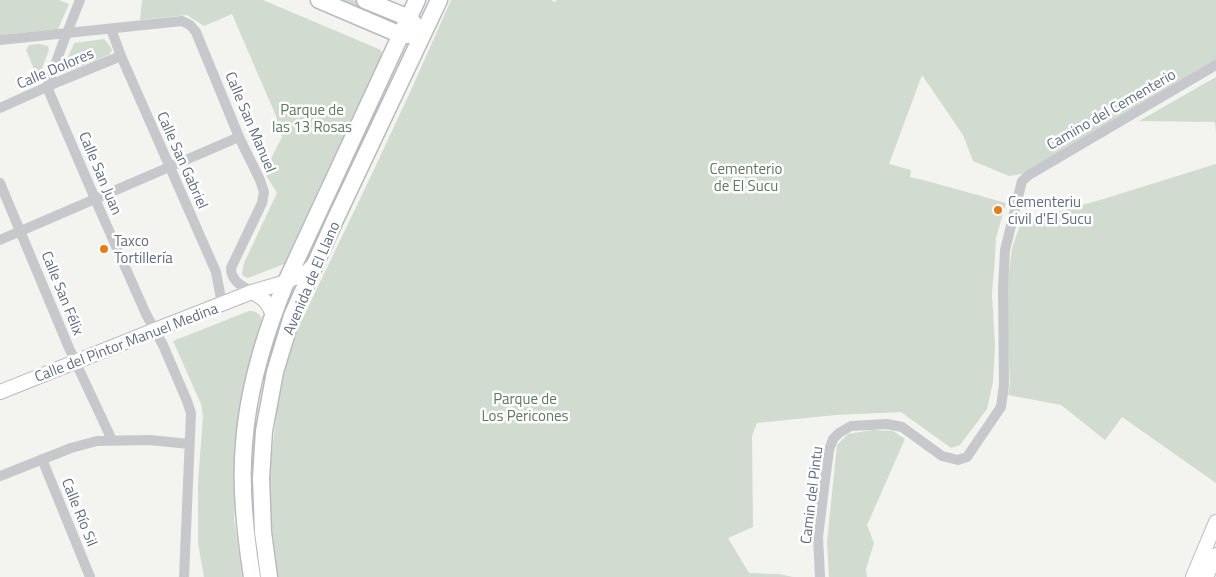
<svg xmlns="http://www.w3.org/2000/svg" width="1216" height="577" viewBox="0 0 1216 577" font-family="'Titillium Web',sans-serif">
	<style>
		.green { fill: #d2dbd0 }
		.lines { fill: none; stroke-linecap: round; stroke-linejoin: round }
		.secondary-casing { stroke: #b8bac0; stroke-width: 16 }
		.primary-casing { stroke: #b8babf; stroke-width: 19 }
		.minor { stroke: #c6c8cc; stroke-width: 10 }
		.secondary { stroke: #fff; stroke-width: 14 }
		.primary { stroke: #fff; stroke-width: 16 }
		.poi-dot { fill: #e97a1a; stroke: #fff; stroke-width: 2 }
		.labels { text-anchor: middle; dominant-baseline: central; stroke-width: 5; stroke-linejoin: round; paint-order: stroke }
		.street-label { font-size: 15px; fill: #616c82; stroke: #fff }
		.park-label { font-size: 15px; fill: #607961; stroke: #fff }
		.poi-label { font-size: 15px; fill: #616c82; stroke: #fff; text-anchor: start }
	</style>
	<rect width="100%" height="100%" fill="#f3f4ef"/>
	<!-- green -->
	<path class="green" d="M 0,0 L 59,0 L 69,4 L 58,29 L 0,35 Z
		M 142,0 L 263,0 L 381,50 L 382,54 L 284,264 L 248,278 L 243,276 L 242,273 L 244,263 L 277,193 L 264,172 L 282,137 L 276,116 L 232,14 L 204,26 L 187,15 L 140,20 Z
		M 339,0 L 353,0 L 392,16 L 393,20 L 390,21 Z
		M 451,0 L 551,0 L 555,2 L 556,0 L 1216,0 L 1216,61 L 1026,173 L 1009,176 L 973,161 L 963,135 L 922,75 L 889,164 L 911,170 L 910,177 L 927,181 L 1006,203 L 996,238 L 995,257 L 992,294 L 995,345 L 993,382 L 987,409 L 960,445 L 951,448 L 901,412 L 836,415 L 757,423 L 752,436 L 753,527 L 728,538 L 749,573 L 779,574 L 793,577 L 278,577 L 271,518 L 269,478 L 278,402 L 285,370 L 299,326 L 371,176 L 411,90 Z
		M 104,39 L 110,46 L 112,50 L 109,55 L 64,73 L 62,72 L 74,43 Z
		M 40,44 L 48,46 L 49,50 L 40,73 L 36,74 L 26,50 L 29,45 Z
		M 1216,77 L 1216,133 L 1215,122 L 1139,121 Z
		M 1216,164 L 1216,483 L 1122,417 L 1105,440 L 1061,405 L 1008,395 L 1010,384 L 1006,298 L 1012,248 L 1021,222 L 1100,200 Z
		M 249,311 C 256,311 259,313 262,319 L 248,371 L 238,437 L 234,518 L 242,577 L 204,577 L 198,543 L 198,482 L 203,416 L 201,404 L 173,341 Z
		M 872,430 L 893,431 L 905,439 L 867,525 L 874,543 L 866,569 L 867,577 L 829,577 L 827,542 L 837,445 L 848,434 Z"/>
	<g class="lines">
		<!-- secondary casing -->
		<g class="secondary-casing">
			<path id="secondary" d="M 252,292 C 266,300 267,301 273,315
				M 0,392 L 155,330 L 252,292 L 286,282 L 308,271 L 316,262
				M 1193,577 L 1216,522
				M 1206,577 L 1216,555"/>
		</g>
		<!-- primary casing -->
		<g class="primary-casing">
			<path id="primary" d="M 319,0 L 401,35 L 411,35
				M 365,0 L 409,18 L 415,25
				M 252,577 C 245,533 240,488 244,444 C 248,388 265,333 286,282 L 417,0
				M 269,577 L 263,532 L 261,478 L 264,431 L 275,372 L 292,316 L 335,220 L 439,0"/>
		</g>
		<!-- minor -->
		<path class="minor" d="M 80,0 L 63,43 L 47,87 L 99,208 L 146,314 L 163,345 L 187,401 L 191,413 L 184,577
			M 111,29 L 121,56 L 216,272 L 222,304
			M 0,40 L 182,21 L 190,25 L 196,32 L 239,137 L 260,180 L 264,192 L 262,203 L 231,268 C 231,281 242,286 252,292
			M 0,108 L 60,81 L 121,56
			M 0,183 L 69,348 L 112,440
			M 0,240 L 239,137
			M 42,459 L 90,577
			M 0,476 L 71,448 L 97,441 L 150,440 L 189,444
			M 820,577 L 818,537 L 824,488 L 829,450 L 833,439 L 839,433 L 851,426 L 887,424 L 902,427 L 942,456 L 958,460 L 967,457 L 1001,407 L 1004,385 L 1003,289 L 1005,250 L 1022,181 L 1029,175 L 1216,65"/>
		<!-- secondary -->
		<use href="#secondary" class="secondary"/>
		<!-- primary -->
		<use href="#primary" class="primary"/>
	</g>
	<!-- markers -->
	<g class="poi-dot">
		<circle cx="998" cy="210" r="5"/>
		<circle cx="104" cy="249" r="5"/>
	</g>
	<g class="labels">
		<!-- street labels -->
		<g class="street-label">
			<text transform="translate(55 68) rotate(-23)">Calle Dolores</text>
			<text transform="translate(1111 109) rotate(-30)">Camino del Cementerio</text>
			<text transform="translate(251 122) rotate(67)">Calle San Manuel</text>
			<text transform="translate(183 160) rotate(66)">Calle San Gabriel</text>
			<text transform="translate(101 173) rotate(67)">Calle San Juan</text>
			<text transform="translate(311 278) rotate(-67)">Avenida de El Llano</text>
			<text transform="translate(63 293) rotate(68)">Calle San Félix</text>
			<text transform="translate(126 342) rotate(-21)">Calle del Pintor Manuel Medina</text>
			<text transform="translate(811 495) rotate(-83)">Camin del Pintu</text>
			<text transform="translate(80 512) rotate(68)">Calle Río Sil</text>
		</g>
		<!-- park labels -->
		<g class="park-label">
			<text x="312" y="109">Parque de<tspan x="312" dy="17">las 13 Rosas</tspan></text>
			<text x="746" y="168">Cementerio<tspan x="746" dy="17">de El Sucu</tspan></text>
			<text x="525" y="398">Parque de<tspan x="525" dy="17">Los Pericones</tspan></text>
		</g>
		<!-- poi labels -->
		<g class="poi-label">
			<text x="1008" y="201">Cementeriu<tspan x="1008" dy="17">civil d'El Sucu</tspan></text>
			<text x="114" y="240">Taxco<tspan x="114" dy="17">Tortillería</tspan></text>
		</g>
	</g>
</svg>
